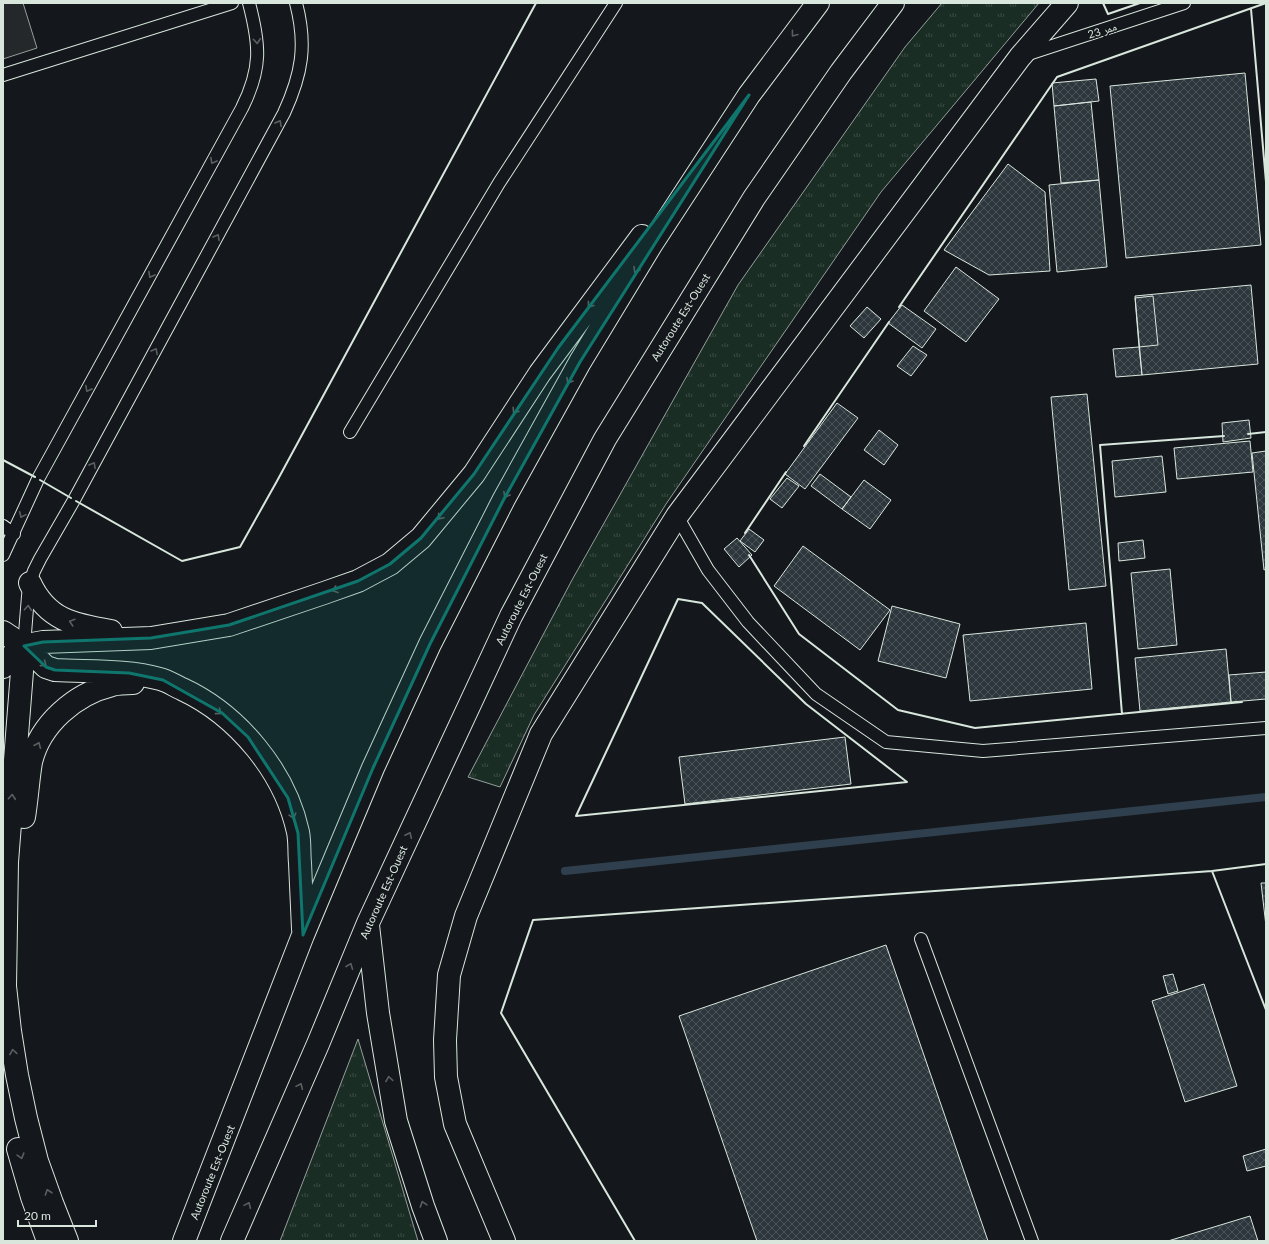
<svg xmlns="http://www.w3.org/2000/svg" width="1269" height="1244" viewBox="0 0 1269 1244" font-family="Lato,'Noto Naskh Arabic',sans-serif">
	<style>
		.grass { fill: url(#grass-tufts); stroke: #939e99 }
		.parking { fill: #24282b; stroke: #939e99 }
		.lines { fill: none; stroke-linecap: round; stroke-linejoin: round }
		.stream { stroke: #2f3f4d; stroke-width: 8 }
		.building { fill: url(#building-cross-hatch); stroke: #d8e6dc }
		.lane-casing { stroke: #d8e6dc; stroke-width: 14 }
		.secondary-casing { stroke: #d8e6dc; stroke-width: 24 }
		.highway-casing { stroke: #d8e6dc; stroke-width: 24 }
		.lane { stroke: #14181c; stroke-width: 12 }
		.secondary { stroke: #14181c; stroke-width: 22 }
		.highway { stroke: #14181c; stroke-width: 22 }
		.wall { stroke: #d8e6dc; stroke-width: 2 }
		.oneway { stroke: #59605f }
		.marked { fill: #0f766e; fill-opacity: 0.2; stroke: #0f766e; stroke-width: 3; stroke-linejoin: round }
		.labels { text-anchor: middle; dominant-baseline: central; stroke-width: 3; stroke-linejoin: round; paint-order: stroke }
		.street-label { font-size: 11px; fill: #d8e6dc; stroke: #14181c }
	</style>
	<defs>
		<pattern id="grass-tufts" width="24" height="20" patternUnits="userSpaceOnUse"><rect width="24" height="20" fill="#1a2d24"/><path d="M3 7l-1-3M5 7V3M7 7l1-3M15 17l-1-3M17 17v-4M19 17l1-3" fill="none" stroke="#3b4b43"/></pattern>
		<pattern id="building-cross-hatch" width="8" height="8" patternUnits="userSpaceOnUse"><rect width="8" height="8" fill="#2c363c"/><path d="M0 0l8 8M0 8l8-8" fill="none" stroke="#4a5358"/></pattern>
	</defs>
	<rect width="100%" height="100%" fill="#14181c"/>
	<!-- grass -->
	<path class="grass" d="M 942,3 L 1039,3 L 881,192 L 666,504 L 534,715 L 500,787 L 468,777 L 572,580 L 738,285 L 905,47 Z
		M 358,1039 L 418,1241 L 280,1241 Z"/>
	<!-- parking -->
	<path class="parking" d="M 3,3 L 23,3 L 37,48 L 3,59 Z"/>
	<g class="lines">
		<!-- stream -->
		<path class="stream" d="M 565,871 L 1266,797"/>
	</g>
	<!-- building -->
	<path class="building" d="M 1245,73 L 1261,245 L 1126,258 L 1110,86 Z
		M 1096,79 L 1099,101 L 1054,106 L 1052,83 Z
		M 1091,102 L 1099,180 L 1061,183 L 1054,106 Z
		M 1008,164 L 1045,192 L 1050,271 L 989,275 L 944,250 Z
		M 1099,180 L 1107,267 L 1057,272 L 1049,185 Z
		M 956,267 L 999,299 L 966,342 L 924,311 Z
		M 1251,285 L 1258,364 L 1142,375 L 1135,296 Z
		M 1153,296 L 1158,345 L 1139,347 L 1135,298 Z
		M 902,305 L 936,329 L 922,348 L 888,323 Z
		M 867,307 L 881,319 L 864,338 L 850,326 Z
		M 913,346 L 927,355 L 911,376 L 897,366 Z
		M 1139,347 L 1142,375 L 1116,377 L 1113,349 Z
		M 1087,394 L 1106,586 L 1069,590 L 1051,397 Z
		M 837,403 L 858,418 L 805,489 L 785,474 Z
		M 1249,420 L 1251,438 L 1223,442 L 1222,423 Z
		M 879,430 L 898,445 L 884,465 L 864,450 Z
		M 1250,441 L 1253,472 L 1177,479 L 1174,448 Z
		M 1266,451 L 1266,569 L 1264,570 L 1252,453 Z
		M 1162,456 L 1166,492 L 1115,497 L 1112,461 Z
		M 820,474 L 851,497 L 842,509 L 811,486 Z
		M 787,478 L 799,486 L 782,508 L 770,499 Z
		M 864,480 L 891,500 L 870,529 L 842,509 Z
		M 749,529 L 764,540 L 755,552 L 740,541 Z
		M 737,538 L 752,555 L 739,567 L 724,549 Z
		M 1143,540 L 1145,558 L 1119,561 L 1118,543 Z
		M 803,546 L 890,610 L 860,650 L 774,586 Z
		M 1170,569 L 1177,645 L 1138,649 L 1131,573 Z
		M 892,606 L 960,624 L 946,678 L 878,661 Z
		M 1086,623 L 1092,689 L 970,701 L 963,635 Z
		M 1226,649 L 1231,702 L 1140,711 L 1135,658 Z
		M 1266,672 L 1266,699 L 1231,702 L 1229,675 Z
		M 845,737 L 851,784 L 685,804 L 679,757 Z
		M 1261,883 L 1266,883 L 1266,926 Z
		M 886,945 L 988,1241 L 757,1241 L 679,1016 Z
		M 1173,974 L 1178,991 L 1168,994 L 1163,976 Z
		M 1204,984 L 1237,1086 L 1185,1102 L 1152,1001 Z
		M 1266,1149 L 1266,1166 L 1247,1171 L 1243,1156 Z
		M 1250,1216 L 1258,1241 L 1168,1241 Z"/>
	<g class="lines">
		<!-- lane casing -->
		<g class="lane-casing">
			<path id="lane" d="M 1025,55 L 1184,3
				M 3,75 L 232,3
				M 350,432 L 499,183 L 616,3
				M 677,516 L 708,570 L 748,622 L 816,694 L 886,742 L 983,751 L 1266,728
				M 3,526 L 14,534
				M 3,555 L 38,479 L 242,108 C 262,68 260,45 249,3
				M 24,646 L 28,596 L 30,583 L 34,571 L 40,559 L 74,500 L 284,113 C 302,74 307,45 296,3
				M 921,939 L 1032,1241"/>
		</g>
		<!-- secondary casing -->
		<g class="secondary-casing">
			<path id="secondary" d="M 504,1241 L 455,1124 L 446,1077 L 445,1040 L 449,975 L 466,916 L 541,734 L 677,516 L 1020,57 L 1067,3"/>
		</g>
		<!-- highway casing -->
		<g class="highway-casing">
			<path id="highway" d="M 30,583 C 47,620 74,625 111,631
				M 3,632 L 24,646 L 46,667 L 55,670 C 90,672 127,670 160,679 C 168,681 175,686 182,689 C 238,715 285,772 298,832 C 300,842 299,853 300,863 C 301,885 302,907 303,929
				M 24,646 L 7,862 L 5,986 L 10,1031 L 17,1075 L 26,1118 L 37,1161 L 52,1203 L 67,1241
				M 3,667 C 14,650 23,645 43,642 L 151,638 L 229,625 L 324,593 L 358,581 L 390,564 L 421,538 L 474,474 L 540,373 L 642,236
				M 24,817 C 27,799 28,780 31,762 C 40,724 75,694 112,685 C 119,683 126,683 133,683
				M 368,925 L 378,1013 L 396,1121 L 423,1206 L 436,1241
				M 18,1149 L 32,1197 L 48,1241
				M 184,1241 L 303,935 L 373,768 L 430,644 L 504,499 L 580,362 L 651,245 L 749,95 L 818,3
				M 232,1241 L 318,1044 L 368,923 L 511,616 L 605,439 L 754,198 L 841,72 L 893,3"/>
		</g>
		<!-- lane -->
		<use href="#lane" class="lane"/>
		<!-- secondary -->
		<use href="#secondary" class="secondary"/>
		<!-- highway -->
		<use href="#highway" class="highway"/>
		<!-- wall -->
		<path class="wall" d="M 1103,3 L 1108,14 L 1140,3
			M 1251,9 L 1266,182
			M 899,307 L 1057,77 L 1266,3
			M 1248,434 L 1266,432
			M 804,446 L 889,322
			M 3,460 L 35,477
			M 40,480 L 71,498
			M 76,501 L 182,561 L 240,547 L 277,481 L 536,3
			M 745,533 L 786,472
			M 749,555 L 799,634 L 898,710 L 975,728 L 1242,702
			M 678,599 L 702,603 L 806,704 L 907,782 L 576,816 Z
			M 1122,714 L 1100,445 L 1224,436
			M 1212,871 L 1266,864
			M 635,1241 L 501,1013 L 533,920 L 1212,871 L 1266,1010"/>
	</g>
	<!-- one-way arrows -->
	<defs><path id="oneway-chevron" d="M-2-3.5L2.5 0L-2 3.5" fill="none" stroke-width="1.6" stroke-linecap="round" stroke-linejoin="round"/></defs>
	<g class="oneway">
		<use href="#oneway-chevron" transform="translate(794 34) rotate(127)"/>
		<use href="#oneway-chevron" transform="translate(257 41) rotate(85)"/>
		<use href="#oneway-chevron" transform="translate(279 123) rotate(-61)"/>
		<use href="#oneway-chevron" transform="translate(213 161) rotate(119)"/>
		<use href="#oneway-chevron" transform="translate(217 237) rotate(-61)"/>
		<use href="#oneway-chevron" transform="translate(636 270) rotate(121)"/>
		<use href="#oneway-chevron" transform="translate(151 275) rotate(119)"/>
		<use href="#oneway-chevron" transform="translate(590 305) rotate(127)"/>
		<use href="#oneway-chevron" transform="translate(155 351) rotate(-61)"/>
		<use href="#oneway-chevron" transform="translate(569 381) rotate(119)"/>
		<use href="#oneway-chevron" transform="translate(88 389) rotate(119)"/>
		<use href="#oneway-chevron" transform="translate(515 411) rotate(123)"/>
		<use href="#oneway-chevron" transform="translate(93 465) rotate(-61)"/>
		<use href="#oneway-chevron" transform="translate(506 495) rotate(119)"/>
		<use href="#oneway-chevron" transform="translate(22 515) rotate(114)"/>
		<use href="#oneway-chevron" transform="translate(440 517) rotate(131)"/>
		<use href="#oneway-chevron" transform="translate(335 590) rotate(160)"/>
		<use href="#oneway-chevron" transform="translate(28 608) rotate(-86)"/>
		<use href="#oneway-chevron" transform="translate(72 622) rotate(-162)"/>
		<use href="#oneway-chevron" transform="translate(44 664) rotate(37)"/>
		<use href="#oneway-chevron" transform="translate(219 712) rotate(36)"/>
		<use href="#oneway-chevron" transform="translate(38 745) rotate(-67)"/>
		<use href="#oneway-chevron" transform="translate(12 797) rotate(-85)"/>
		<use href="#oneway-chevron" transform="translate(293 816) rotate(73)"/>
		<use href="#oneway-chevron" transform="translate(409 835) rotate(-65)"/>
		<use href="#oneway-chevron" transform="translate(350 966) rotate(-68)"/>
		<use href="#oneway-chevron" transform="translate(13 1052) rotate(-99)"/>
		<use href="#oneway-chevron" transform="translate(389 1079) rotate(-99)"/>
		<use href="#oneway-chevron" transform="translate(300 1086) rotate(-66)"/>
		<use href="#oneway-chevron" transform="translate(21 1156) rotate(74)"/>
		<use href="#oneway-chevron" transform="translate(48 1192) rotate(-109)"/>
		<use href="#oneway-chevron" transform="translate(423 1204) rotate(-108)"/>
		<use href="#oneway-chevron" transform="translate(248 1205) rotate(-66)"/>
	</g>
	<!-- marked area -->
	<path class="marked" d="M 749,95 L 580,362 L 504,499 L 430,644 L 373,768 L 303,935 L 298,833 L 288,798 L 248,737 L 222,713 L 163,680 L 129,673 L 55,670 L 46,667 L 24,646 L 43,642 L 151,638 L 229,625 L 358,581 L 390,564 L 421,538 L 474,474 L 558,348 Z"/>
	<g class="labels">
		<!-- street labels -->
		<g class="street-label">
			<text transform="translate(1102 30) rotate(-18)">ممر 23</text>
			<text transform="translate(680 317) rotate(-58)">Autoroute Est-Ouest</text>
			<text transform="translate(521 599) rotate(-63)">Autoroute Est-Ouest</text>
			<text transform="translate(383 892) rotate(-66)">Autoroute Est-Ouest</text>
			<text transform="translate(212 1172) rotate(-68)">Autoroute Est-Ouest</text>
		</g>
	</g>
	<!-- border -->
	<rect width="1269" height="1244" fill="none" stroke="#d8e6dc" stroke-width="8"/>
	<!-- scale -->
	<path d="M18 1220v6h78v-6" fill="none" stroke="#d8e6dc" stroke-width="2"/>
	<text x="24" y="1220" font-size="12" fill="#d8e6dc" stroke="#14181c" stroke-width="3" paint-order="stroke">20 m</text>
</svg>
